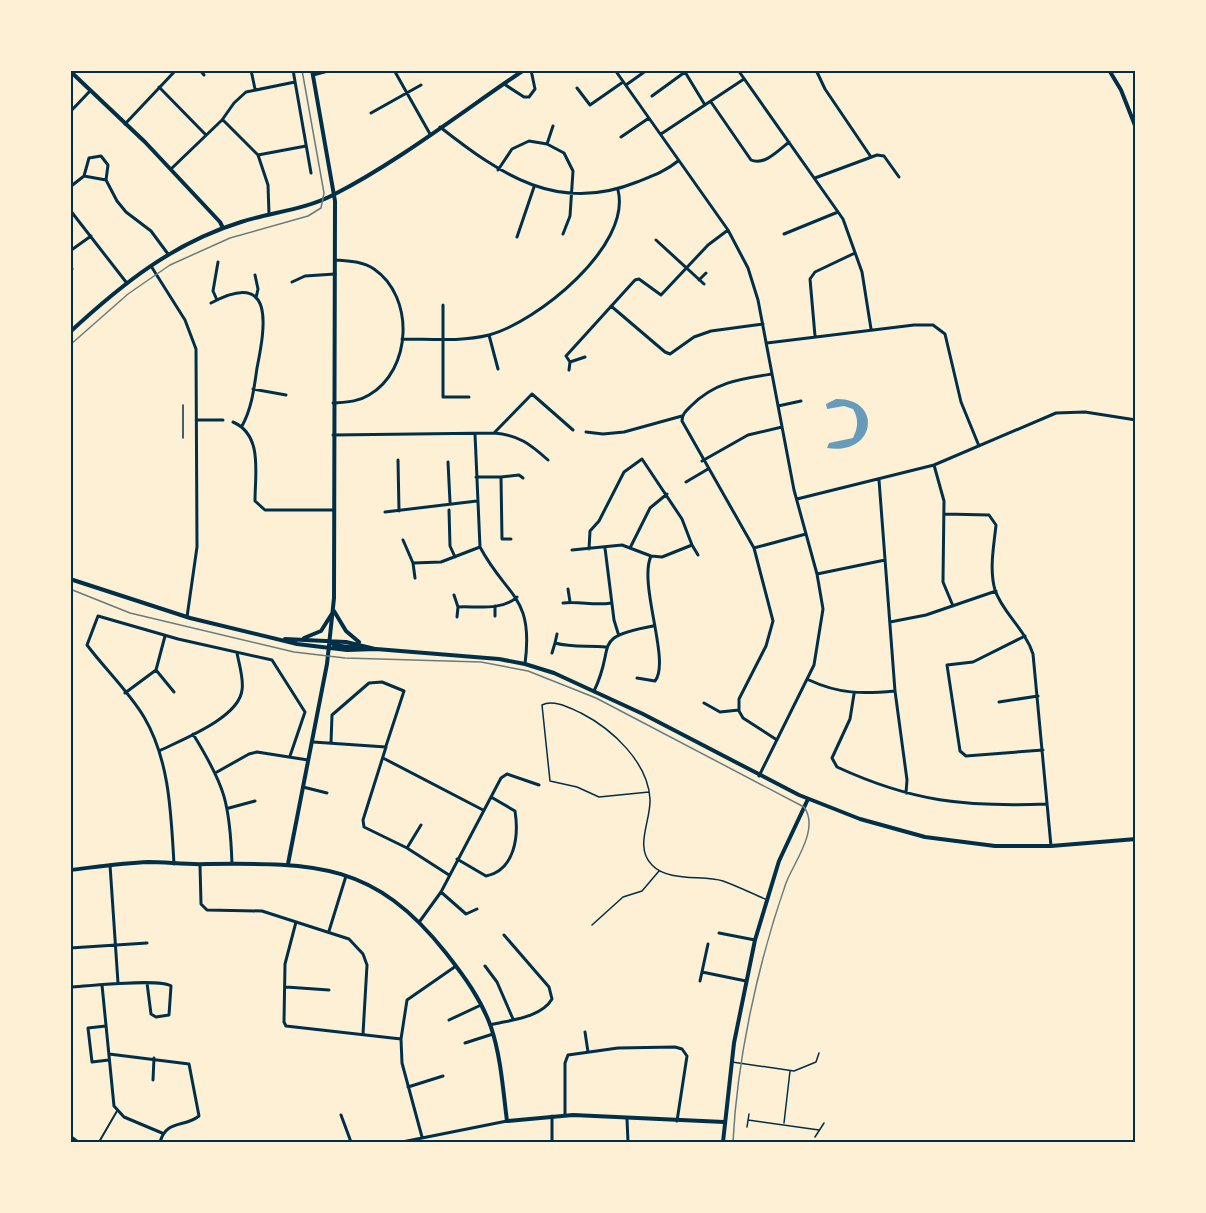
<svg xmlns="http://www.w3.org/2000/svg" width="1206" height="1213" viewBox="0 0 1206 1213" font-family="Montserrat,sans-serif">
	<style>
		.water { fill: #669bbc }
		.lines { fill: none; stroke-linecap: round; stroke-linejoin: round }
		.service { stroke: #003049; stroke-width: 1.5 }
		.pedestrian { stroke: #003049; stroke-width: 2 }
		.minor { stroke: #003049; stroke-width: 3 }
		.tertiary { stroke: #003049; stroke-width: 4 }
		.secondary { stroke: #003049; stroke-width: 4 }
		.tram { stroke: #657d81; stroke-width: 1.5 }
		.neatline { fill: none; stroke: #003049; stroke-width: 2 }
	</style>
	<rect width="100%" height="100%" fill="#fdf0d5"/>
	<!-- water -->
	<path class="water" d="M 836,399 C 883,398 877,456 827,448 L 829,443 L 853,438 C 858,428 859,419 853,409 L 844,406 L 827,409 L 826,404 Z"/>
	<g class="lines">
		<!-- service -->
		<path class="service" d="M 183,438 L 183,405
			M 649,792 L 599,797 L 577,787 L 550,781 L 542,705 C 553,699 570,708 581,713 C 612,729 648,762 650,799 C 651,821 634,847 652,865 C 668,882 702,875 723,881 C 737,886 751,893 765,899
			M 592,925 L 623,897 L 642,891 L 659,871
			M 732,1062 L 794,1071 L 816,1062 L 819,1053
			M 748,1120 L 819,1130
			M 784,1123 L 790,1071
			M 747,1127 L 749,1114
			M 815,1137 L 824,1123"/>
		<!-- pedestrian -->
		<path class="pedestrian" d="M 99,1142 L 117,1111"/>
		<!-- minor -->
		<path class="minor" d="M 200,70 L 204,75
			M 251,70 L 255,89
			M 293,70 L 311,173
			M 394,70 L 430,134
			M 615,70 L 728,230 L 748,268 L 758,300 L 794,490 L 817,574 L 823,609 L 814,665 L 759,776
			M 738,70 L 843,219 L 862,272 L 871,329
			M 816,70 L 825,89 L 871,157
			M 313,75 L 332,70
			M 504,84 L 524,97 L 529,97 L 535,89 L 531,70
			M 626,85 L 647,70
			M 159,87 L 206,135
			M 577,88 L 590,105 L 623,82
			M 652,96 L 685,72 L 705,105
			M 711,102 L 751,160 C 764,166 779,150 789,142
			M 70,112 L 90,91
			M 371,113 L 421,85
			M 223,120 L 258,155 L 268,185 L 269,214
			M 125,124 L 176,70
			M 440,127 C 501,175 558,214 637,182 C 652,176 666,171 678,161
			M 661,134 L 744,79
			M 621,137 L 649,118
			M 547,144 L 553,126
			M 258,155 L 306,146
			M 171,169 L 222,120 L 234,103 L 246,92 L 295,82
			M 498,170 L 512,149 L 529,141 L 547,144 L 564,153 L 573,171 L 570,216 L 563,234
			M 84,176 L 106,180
			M 815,178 L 877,155 L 884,156 L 899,177
			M 70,187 L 84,176 L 89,158 L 101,156 L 108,165 L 106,180 L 117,201 L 126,212 L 151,231 L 168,254
			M 70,210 L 126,282
			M 784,234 L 838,212
			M 517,237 L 534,187
			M 656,240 L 704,284
			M 70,251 L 91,236
			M 70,266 L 72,269
			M 151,266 L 185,320 L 196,349 L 197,547 L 187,617
			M 255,275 L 258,289 L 256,298
			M 699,280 L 706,273
			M 292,282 L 305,276 L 335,274
			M 217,300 L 213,291 L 218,262
			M 211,303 C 276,268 265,328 257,368 C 254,388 252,408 242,426
			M 443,305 L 443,397 L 469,397
			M 611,306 L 665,352 L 670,354 L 694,337 L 711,331 L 763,324
			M 489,335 L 498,369
			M 815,336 L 810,279 L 815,272 L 855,253
			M 402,339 C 431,339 461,342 489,335 C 537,322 632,246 618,190
			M 767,343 L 914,325 L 933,325 L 945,334 L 961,402 L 979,446
			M 585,357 L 570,362 L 566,356 L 635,280 L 639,279 L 661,295 L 708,245 L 728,230
			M 569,370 L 570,362
			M 772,374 C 740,379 715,382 691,406 C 686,411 682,414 682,421 L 754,548 L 773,621 L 766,646 L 739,699 L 739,711 L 743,718 L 777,740
			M 253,389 L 286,395
			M 333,403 C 346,402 358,402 369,395 C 412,370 415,297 374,269 C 362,261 348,261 335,260
			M 778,406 L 801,401
			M 196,420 L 223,420
			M 233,422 C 263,435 255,473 255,501 L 265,510 L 334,510
			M 586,432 L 603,434 L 624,432 L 682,416
			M 494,433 L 532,394 L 573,430
			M 475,434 L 480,547 C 507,598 534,595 525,664
			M 333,435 L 494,433 C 519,435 530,444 548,460
			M 398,460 L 399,511
			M 702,461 L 748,435 L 782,427
			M 448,462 L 450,502
			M 934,465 L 944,501 L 943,582 L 953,606
			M 476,477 L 501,477 L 502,539 L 511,539
			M 501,477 L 519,475 L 523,478
			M 879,480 L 895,691 L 907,780 L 906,793
			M 686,482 L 708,469
			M 797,499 L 934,465 L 1056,413 L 1085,412 L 1136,420
			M 449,510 L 450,546 L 455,557
			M 385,512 L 477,501
			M 945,514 L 989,515 L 996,525 C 994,545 989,569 995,590 C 1002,612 1025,629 1033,654 L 1051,846
			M 403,540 L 413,563 L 415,578
			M 631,546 L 650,508 L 667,494
			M 605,548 L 614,620 L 618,633
			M 754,548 L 806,534
			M 589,549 L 590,531 L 599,521 L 624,472 L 642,459 L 682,519 L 692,545
			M 572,550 L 622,545 L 651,556 L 662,557 L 692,545 L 698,555
			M 413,563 L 441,562 L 480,547
			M 817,574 L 885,560
			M 568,589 L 570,602
			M 454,595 L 458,607 C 476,606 502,611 517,597
			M 563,603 C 579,601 595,606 611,603
			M 495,616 L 495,606
			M 457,617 L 458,607
			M 890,622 L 926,615 L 996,591
			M 557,634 L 555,643 C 573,648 588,645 606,647
			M 1025,636 L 973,662 L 947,665 L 960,751 L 966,756 L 1043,750
			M 552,653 L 555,643
			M 156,670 L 174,692
			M 637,678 L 655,681 C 671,662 638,584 651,556
			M 809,680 C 839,694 862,694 895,691
			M 594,691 C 617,644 589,638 653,626
			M 125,693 L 156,670 L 165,636
			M 854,694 L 850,719 L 832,758 L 837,767 C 913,802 965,807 1047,804
			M 999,702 L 1038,696
			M 704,703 L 720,712 L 739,710
			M 193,734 C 225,786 230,803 232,864
			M 313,742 L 386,747 L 363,820 L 364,827 L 407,848 L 449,875
			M 331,743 L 332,715 L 369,683 L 382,682 L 404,691 L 386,746
			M 159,751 C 181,740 239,718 242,690 C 244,679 239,664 237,653
			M 383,758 L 483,810
			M 217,772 L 249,754 L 257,752 L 308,760
			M 303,787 L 327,793
			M 229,808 L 255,801
			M 407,848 L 421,825
			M 457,859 L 486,876 C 515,870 519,836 515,811 L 491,797
			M 174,864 C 171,815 170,761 144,717 C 129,692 105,669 87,645 L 98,616 L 178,639 L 272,660 L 305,712 L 290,756
			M 110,865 L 118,983
			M 200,865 L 201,904 L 207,910 L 262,911 L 349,939 L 363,954 L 367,965 L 363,1034
			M 441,892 L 466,914 L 477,909
			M 420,921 L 441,892 L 501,778 L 507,774 L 539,785
			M 296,922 L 285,964 L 284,1022 L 286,1026 L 401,1039
			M 329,931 L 346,876
			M 719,933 L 755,940
			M 70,948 L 147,943
			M 485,966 L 497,982 L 513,1019
			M 702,972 L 746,981
			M 700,981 L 708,944
			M 102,985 L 114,1106 L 124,1117 L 162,1133
			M 70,987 C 87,986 161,978 171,986 L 169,1015 L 156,1017 L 151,1014 L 147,983
			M 286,987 L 329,990
			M 449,1020 L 481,1005
			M 490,1025 C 509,1020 541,1018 552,999 L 549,987 L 504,935
			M 106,1026 L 88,1028 L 92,1062 L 109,1060
			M 585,1032 L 588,1052
			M 465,1043 L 493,1034
			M 109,1054 L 189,1064 L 199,1116 C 184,1128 167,1119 160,1142
			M 153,1080 L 154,1058
			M 408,1087 L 443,1076
			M 341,1115 L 351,1142
			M 565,1115 L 565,1063 L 568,1055 L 618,1048 L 675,1047 L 682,1049 L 687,1056 L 677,1121
			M 552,1116 L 552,1142
			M 627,1119 L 628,1142
			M 70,1136 L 78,1142
			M 422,1137 L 402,1063 L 401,1039 L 407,1000 L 456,966
			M 402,1142 L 507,1121"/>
		<!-- tertiary -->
		<path class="tertiary" d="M 70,71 L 145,142 L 220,222 L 223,228
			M 70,332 C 122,284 173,243 241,222 C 272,212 304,210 333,195 C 398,162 463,111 524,70
			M 70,579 L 190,618 L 297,644 L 347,650 L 376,649 L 499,659 L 525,664 L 554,673 L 643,714 L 799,795 L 860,819 L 925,837 L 995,846 L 1051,846 L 1136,839
			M 334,611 L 346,631 L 359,642
			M 304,638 L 321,631 L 333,612
			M 285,639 L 346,642 L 375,649
			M 330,642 L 334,645 L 363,649
			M 288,864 L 327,664 L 334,598 L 335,201 L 312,70
			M 70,870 C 96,867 122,863 148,862 C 167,862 187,865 207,864 C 316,863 374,862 446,953 C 464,976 481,999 491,1027 C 501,1057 503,1090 507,1121 L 573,1115 L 724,1122
			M 723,1142 L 734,1043 L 755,940 L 779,861 L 808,799"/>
		<!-- secondary -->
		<path class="secondary" d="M 1109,70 L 1121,90 L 1136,128"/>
		<!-- tram -->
		<path class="tram" d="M 70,345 L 128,294 L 170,265 L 230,238 L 308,216 L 321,208 L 324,193 L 302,70
			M 70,589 L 130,613 L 294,652 L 345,658 L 481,662 L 528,671 L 596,698 L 804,807 C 820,829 794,862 786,883 C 758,963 737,1059 733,1142"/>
	</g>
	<!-- border -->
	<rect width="1206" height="1213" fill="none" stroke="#fdf0d5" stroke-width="144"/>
	<rect x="72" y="72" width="1062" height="1069" class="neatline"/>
</svg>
